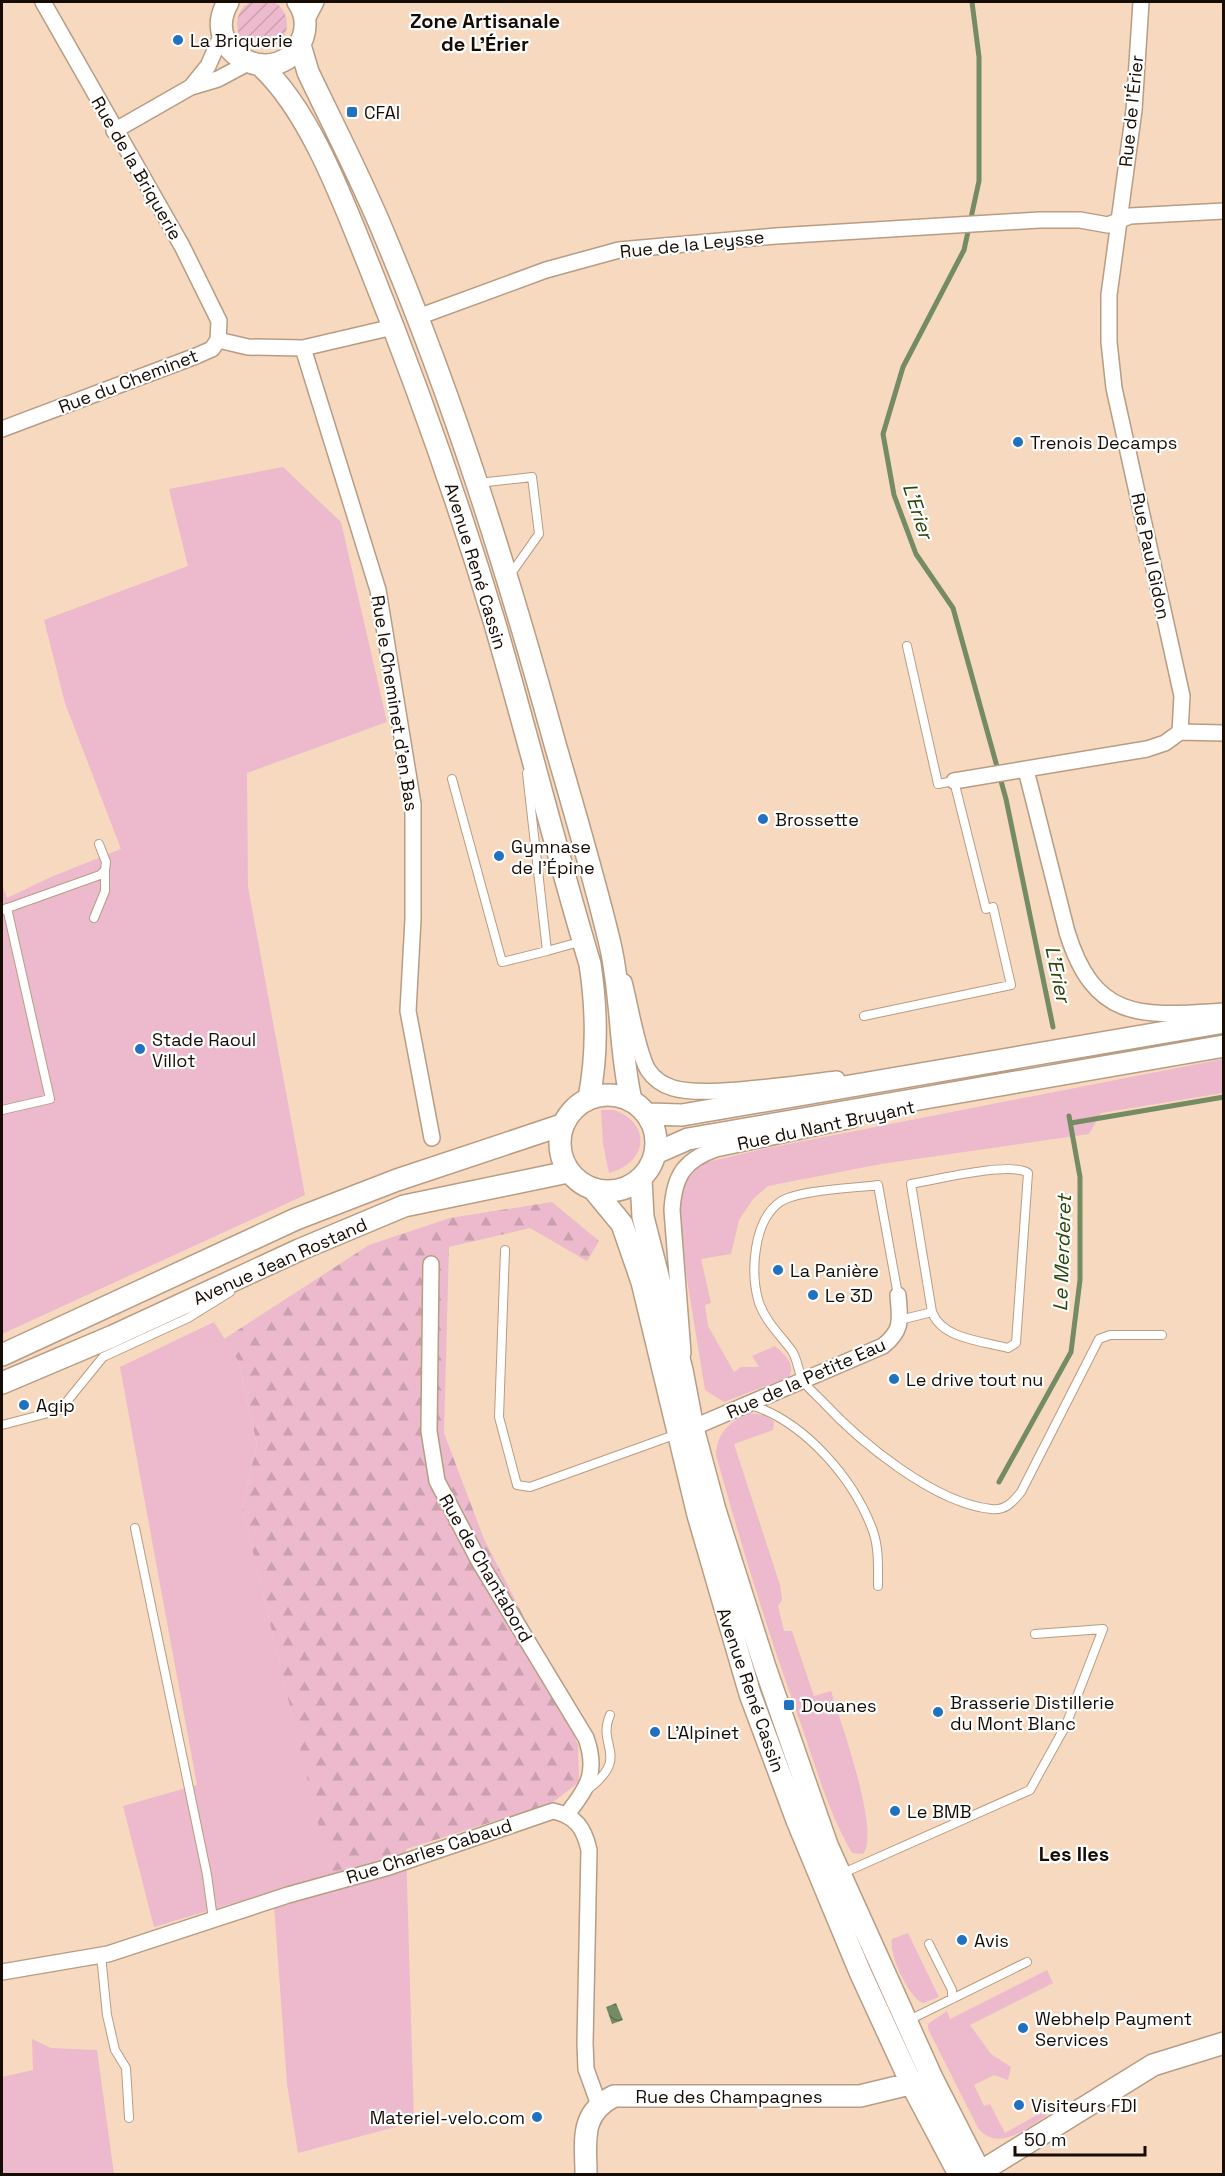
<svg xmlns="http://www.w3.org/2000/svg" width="1225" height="2176" viewBox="0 0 1225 2176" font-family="'Space Grotesk',sans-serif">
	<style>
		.green { fill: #ecbacc }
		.forest { fill: url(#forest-firs) }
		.garden { fill: url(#garden-furrows) }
		.water { fill: url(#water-waves) }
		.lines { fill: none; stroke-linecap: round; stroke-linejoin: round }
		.stream { stroke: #748b63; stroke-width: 5 }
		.lane-casing { stroke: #b89c83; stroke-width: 10 }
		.street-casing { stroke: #b89c83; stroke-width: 18 }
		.secondary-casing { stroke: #b89c83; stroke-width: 24 }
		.lane { stroke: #fff; stroke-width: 8 }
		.street { stroke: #fff; stroke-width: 15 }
		.secondary { stroke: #fff; stroke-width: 21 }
		.poi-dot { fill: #2071c0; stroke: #fff; stroke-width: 2 }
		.labels { text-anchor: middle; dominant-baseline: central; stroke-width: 4.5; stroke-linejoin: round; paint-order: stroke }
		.poi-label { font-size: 18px; fill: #160c04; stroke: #fff; text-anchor: start }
		.street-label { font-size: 18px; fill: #160c04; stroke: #fff }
		.neighbourhood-label { font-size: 20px; font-weight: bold; fill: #160c04; stroke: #fff }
		.water-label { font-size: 20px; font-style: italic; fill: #2a4709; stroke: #fff }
	</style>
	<defs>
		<pattern id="forest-firs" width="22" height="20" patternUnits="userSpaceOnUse" patternTransform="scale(1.5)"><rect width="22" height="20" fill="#ecbacc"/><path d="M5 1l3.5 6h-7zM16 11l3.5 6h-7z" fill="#ca9fae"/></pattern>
		<pattern id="garden-furrows" width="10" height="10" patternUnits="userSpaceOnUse" patternTransform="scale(1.5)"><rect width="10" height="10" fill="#ecbacc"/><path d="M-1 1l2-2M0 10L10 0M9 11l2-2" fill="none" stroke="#ca9fae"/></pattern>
		<pattern id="water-waves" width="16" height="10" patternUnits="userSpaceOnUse" patternTransform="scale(1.5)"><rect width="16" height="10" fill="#748b63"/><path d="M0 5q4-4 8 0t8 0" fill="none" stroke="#5e704f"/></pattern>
	</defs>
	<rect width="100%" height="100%" fill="#f7d9bf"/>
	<!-- green -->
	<path class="green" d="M 283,467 L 341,522 L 387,722 L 247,773 L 248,887 L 305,1195 L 2,1334 L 2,884 L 7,898 L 51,877 L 121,849 L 65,703 L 44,620 L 188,566 L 169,489 Z
		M 1223,1059 L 1223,1093 L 1101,1113 L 1089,1134 L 881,1164 L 768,1186 L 753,1199 L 739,1220 L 731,1254 L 701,1259 L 711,1303 L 705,1305 L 708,1326 L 734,1372 L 741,1367 L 759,1367 L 752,1356 L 775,1346 C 784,1354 796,1363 789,1377 L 724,1402 L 705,1390 L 682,1249 L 678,1201 L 682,1186 L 692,1171 L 703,1163 L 763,1149 Z
		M 614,1110 C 653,1124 647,1163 609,1173 L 603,1144 L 601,1110 Z
		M 214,1322 L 239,1362 L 257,1445 L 242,1507 L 330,1872 L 406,1848 L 414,2122 L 298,2153 L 287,2084 L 273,1891 L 154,1927 L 123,1806 L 197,1785 L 120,1367 Z
		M 750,1413 L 764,1415 L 774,1422 L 773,1430 L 734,1444 L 780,1585 L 782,1600 L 778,1606 L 784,1631 L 792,1631 L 814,1696 L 831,1691 C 840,1720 881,1833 863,1854 L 852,1853 C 830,1815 817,1772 803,1730 C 770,1640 742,1548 716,1455 C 717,1432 730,1421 750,1413 Z
		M 908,1933 L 939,1997 L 923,2003 C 909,1998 888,1953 892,1939 Z
		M 1047,1970 L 1053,1983 L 970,2025 L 991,2054 L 1011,2067 L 1008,2080 L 994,2075 L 974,2085 L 984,2106 L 990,2104 L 1005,2133 L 1046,2110 L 1046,2116 C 1027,2128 998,2153 978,2128 L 928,2029 L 928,2024 L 947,2011 L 950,2019 Z
		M 32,2039 L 51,2048 L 97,2050 L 114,2174 L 2,2174 L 2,2077 L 33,2070 Z"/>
	<!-- forest -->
	<path class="forest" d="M 552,1202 L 599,1241 L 587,1261 L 530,1228 L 449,1247 L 444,1433 L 484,1539 L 528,1625 L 578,1745 L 579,1782 L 552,1803 L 330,1873 L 242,1507 L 257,1445 L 239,1362 L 224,1339 L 369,1245 L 450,1218 Z"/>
	<!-- garden -->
	<path class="garden" d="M237 24a25 25 0 1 1 50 0a25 25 0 1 1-50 0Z"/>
	<!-- water -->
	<path class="water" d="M 616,2003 L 623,2020 L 612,2024 L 606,2007 Z"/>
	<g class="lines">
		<!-- stream -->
		<path class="stream" d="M 972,2 L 979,57 L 979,181 L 964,250 L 903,367 L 883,434 L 894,495 L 916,554 L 953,608 L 1006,799 L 1053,1027
			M 1071,1123 L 1224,1097
			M 999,1482 L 1071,1352 L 1080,1280 L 1080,1177 L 1069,1116"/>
		<!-- lane casing -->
		<g class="lane-casing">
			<path id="lane" d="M 478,483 L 532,477 L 539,534 L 510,575
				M 527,773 L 547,951 L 583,941
				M 452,779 L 502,962 L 547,951
				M 2,910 L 100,875 L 105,870 L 106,862 L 99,844
				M 94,918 L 105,891 L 105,870
				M 864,1016 L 1011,985 L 993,907 L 986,909 L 954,781 L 938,784 L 907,646
				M 2,1110 L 50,1099 L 7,908
				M 505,1250 L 499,1417 L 517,1485 L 530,1487 L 677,1434
				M 898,1295 L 878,1185 C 856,1188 797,1190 780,1202 C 753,1221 750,1273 759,1303 C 766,1322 781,1336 792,1351 C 798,1360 798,1372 803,1381 C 808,1388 816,1395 822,1401 C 860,1442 934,1503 991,1509 C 1005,1511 1013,1502 1021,1492 L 1099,1339 L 1110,1335 L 1162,1335
				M 900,1320 L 932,1312 L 911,1184 C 935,1180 1010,1161 1028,1173 L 1016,1343 L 1008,1348 C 982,1341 942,1339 932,1312
				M 751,1405 C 805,1422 854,1479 873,1531 C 879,1548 878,1568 878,1586
				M 2,1425 L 60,1410 L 103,1357 L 188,1318 L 230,1292
				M 135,1528 L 207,1875 L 213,1919
				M 587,1790 C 632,1756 596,1747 610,1715
				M 841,1874 L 1030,1790 L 1066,1725 L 1103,1629 L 1035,1634
				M 929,1944 L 952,1990 L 952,1999
				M 101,1955 L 107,2015 L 115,2050 L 126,2068 L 129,2118
				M 907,2021 L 1027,1962"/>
		</g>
		<!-- street casing -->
		<g class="street-casing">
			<path id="street" d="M 43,2 L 182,246 L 219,321 L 218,340
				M 305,23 L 316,2
				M 191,87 L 208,66 L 222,34
				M 114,131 L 191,87 L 218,79 L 248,63
				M 418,317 L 546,270 L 619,250 L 776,236 L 1039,220 L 1080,220 L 1108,225 L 1130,216 L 1224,211
				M 303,348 L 378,590 L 413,804 L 413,919 L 408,1011 L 432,1138
				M 2,429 L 196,356 L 212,349 L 218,340 L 248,347 L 303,348 L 393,327
				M 1180,732 L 1224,733
				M 1026,770 L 1067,932 C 1095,1023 1143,1016 1224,1011
				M 954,781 L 1147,749 L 1165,743 L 1180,732 L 1182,696 L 1114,388 L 1109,342 L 1109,295 L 1134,110 L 1141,2
				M 624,982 C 630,1004 637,1051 648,1070 C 654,1079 663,1085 673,1088 C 704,1098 800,1083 837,1079
				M 431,1264 L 429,1431 L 437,1481 L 479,1561 L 586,1738 C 598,1772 588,1788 567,1814
				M 683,1353 L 672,1210 C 674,1176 684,1160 716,1149 L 852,1120
				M 685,1431 L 883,1346 C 903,1330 900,1320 898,1295
				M 2,1972 L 108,1954 L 288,1895 L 389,1867 L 553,1811 C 576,1816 584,1828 589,1850 L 585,2043 L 586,2069 L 599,2105"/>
		</g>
		<!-- secondary casing -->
		<g class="secondary-casing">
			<path id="secondary" d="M 228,2 C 197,56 283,93 303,37 C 307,25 305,12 298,2
				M 300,45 L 308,72 C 334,127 363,182 386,239 C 455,403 508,573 555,744 C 574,810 594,877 610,944 C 622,994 619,1048 631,1100
				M 261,66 C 311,112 344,204 370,268 C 417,385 459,504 495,624 C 528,737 556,851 590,964 C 597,1010 598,1052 589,1098
				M560 1143a48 48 0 1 1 96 0a48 48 0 1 1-96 0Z
				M 648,1114 L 682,1115 L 1224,1022
				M 656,1153 L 688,1139 L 1224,1046
				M 641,1179 L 643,1217 L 682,1370 L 693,1428 L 715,1510 L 765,1667 L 827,1845 L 932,2078 L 981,2174
				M 594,1190 L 622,1224 L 642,1282 L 698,1515 L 750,1694 L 798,1823 L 860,1972 L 912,2085 L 959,2174
				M 2,1355 L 296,1219 L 397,1180 L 562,1125
				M 2,1383 L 113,1336 L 299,1250 L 404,1206 L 568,1172
				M 586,2174 C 586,2141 579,2114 614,2096 L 860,2096 L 926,2080
				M 977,2174 L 1153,2065 L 1224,2043"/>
		</g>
		<!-- lane -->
		<use href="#lane" class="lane"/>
		<!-- street -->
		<use href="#street" class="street"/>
		<!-- secondary -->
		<use href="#secondary" class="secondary"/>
	</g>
	<!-- markers -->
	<g class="poi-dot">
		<circle cx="178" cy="40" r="6"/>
		<rect x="346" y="106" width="12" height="12" rx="3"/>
		<circle cx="1018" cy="442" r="6"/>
		<circle cx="763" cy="819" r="6"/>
		<circle cx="499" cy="856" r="6"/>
		<circle cx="140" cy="1049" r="6"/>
		<circle cx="778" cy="1270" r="6"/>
		<circle cx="813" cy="1295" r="6"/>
		<circle cx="894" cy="1379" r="6"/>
		<circle cx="24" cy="1405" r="6"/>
		<rect x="783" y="1699" width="12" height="12" rx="3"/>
		<circle cx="938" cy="1712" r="6"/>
		<circle cx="655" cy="1732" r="6"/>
		<circle cx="895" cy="1811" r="6"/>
		<circle cx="962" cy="1940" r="6"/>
		<circle cx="1023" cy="2028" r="6"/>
		<circle cx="1019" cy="2105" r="6"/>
		<circle cx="537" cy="2117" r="6"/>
	</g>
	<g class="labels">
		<!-- poi labels -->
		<g class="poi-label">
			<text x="190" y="40">La Briquerie</text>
			<text x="364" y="112">CFAI</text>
			<text x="1030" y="442">Trenois Decamps</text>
			<text x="775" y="819">Brossette</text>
			<text x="511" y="846">Gymnase<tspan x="511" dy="21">de l'Épine</tspan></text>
			<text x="152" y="1039">Stade Raoul<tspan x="152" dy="21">Villot</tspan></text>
			<text x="790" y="1270">La Panière</text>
			<text x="825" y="1295">Le 3D</text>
			<text x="906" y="1379">Le drive tout nu</text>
			<text x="36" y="1405">Agip</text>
			<text x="950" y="1702">Brasserie Distillerie<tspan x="950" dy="21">du Mont Blanc</tspan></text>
			<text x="801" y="1705">Douanes</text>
			<text x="667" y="1732">L’Alpinet</text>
			<text x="907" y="1811">Le BMB</text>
			<text x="974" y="1940">Avis</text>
			<text x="1035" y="2018">Webhelp Payment<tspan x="1035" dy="21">Services</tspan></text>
			<text x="1031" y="2105">Visiteurs FDI</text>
			<text x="525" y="2117" text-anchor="end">Materiel-velo.com</text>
		</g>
		<!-- street labels -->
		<g class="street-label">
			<text transform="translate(1131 111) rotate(-84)">Rue de l'Érier</text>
			<text transform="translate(137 168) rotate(60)">Rue de la Briquerie</text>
			<text transform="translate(692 244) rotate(-6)">Rue de la Leysse</text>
			<text transform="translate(128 381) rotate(-21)">Rue du Cheminet</text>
			<text transform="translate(1151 556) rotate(78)">Rue Paul Gidon</text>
			<text transform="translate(476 566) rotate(73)">Avenue René Cassin</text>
			<text transform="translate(395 703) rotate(81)">Rue le Cheminet d'en Bas</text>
			<text transform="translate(826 1125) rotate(-12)">Rue du Nant Bruyant</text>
			<text transform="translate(280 1261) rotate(-24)">Avenue Jean Rostand</text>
			<text transform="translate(806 1378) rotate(-24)">Rue de la Petite Eau</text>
			<text transform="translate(486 1568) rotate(60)">Rue de Chantabord</text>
			<text transform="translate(751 1690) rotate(71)">Avenue René Cassin</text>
			<text transform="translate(429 1851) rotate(-18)">Rue Charles Cabaud</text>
			<text x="729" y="2096">Rue des Champagnes</text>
		</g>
		<!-- neighbourhood labels -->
		<g class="neighbourhood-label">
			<text x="485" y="21">Zone Artisanale<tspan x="485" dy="23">de L'Érier</tspan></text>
			<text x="1074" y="1854">Les Iles</text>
		</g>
		<!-- water labels -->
		<g class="water-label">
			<text transform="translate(918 511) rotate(72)">L'Erier</text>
			<text transform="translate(1058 974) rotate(78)">L'Erier</text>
			<text transform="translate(1062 1253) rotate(-88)">Le Merderet</text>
		</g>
	</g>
	<!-- border -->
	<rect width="1225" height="2176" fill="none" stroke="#160c04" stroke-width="6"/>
	<!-- scale -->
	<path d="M1015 2146v9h130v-9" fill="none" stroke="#160c04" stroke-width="3"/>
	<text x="1024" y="2146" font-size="18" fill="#160c04" stroke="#ffffff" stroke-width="4.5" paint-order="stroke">50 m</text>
</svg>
